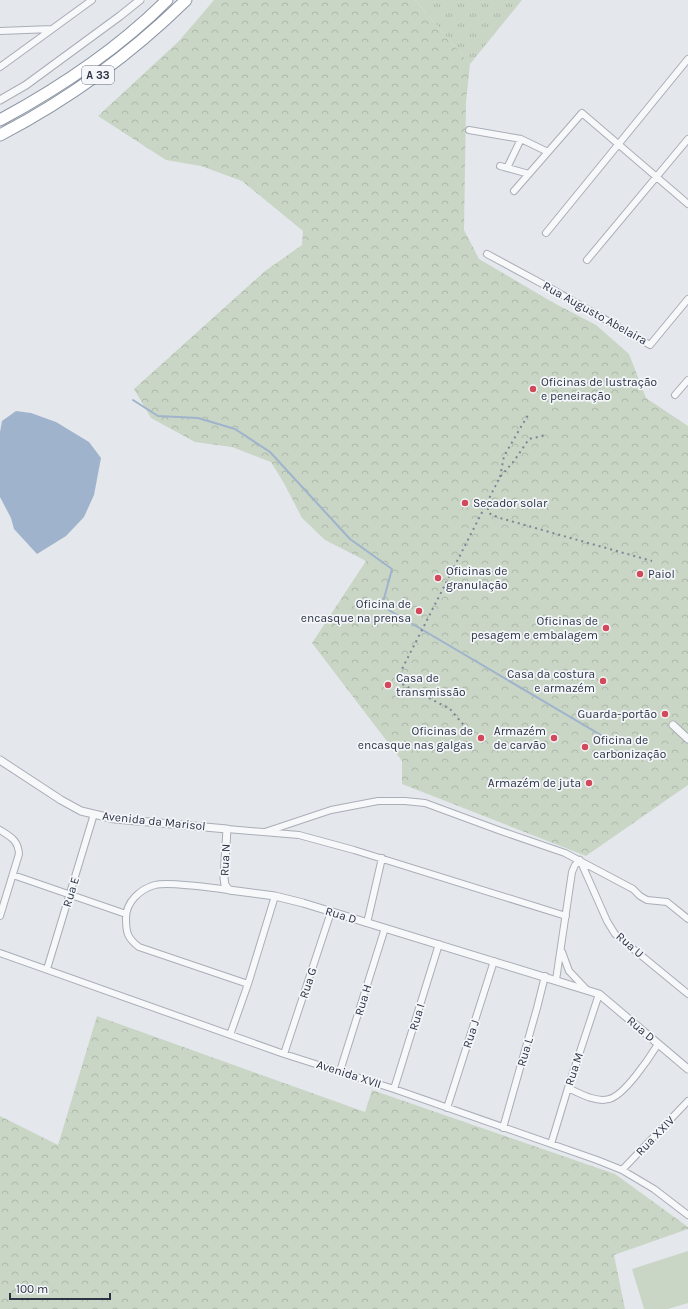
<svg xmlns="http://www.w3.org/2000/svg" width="688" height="1309" viewBox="0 0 688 1309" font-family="Karla,sans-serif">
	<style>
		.grass { fill: url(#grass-tufts) }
		.forest { fill: url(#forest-crowns) }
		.pitch { fill: #c9d6c5 }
		.water { fill: #9fb4cc }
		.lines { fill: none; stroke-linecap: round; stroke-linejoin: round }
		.stream { stroke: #9fb4cc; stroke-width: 2 }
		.minor-casing { stroke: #a9aeb7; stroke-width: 8 }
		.tertiary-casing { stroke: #a9aeb7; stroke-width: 9 }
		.motorway-casing { stroke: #8b94a3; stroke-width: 13 }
		.minor { stroke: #f7f8fa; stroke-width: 6 }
		.tertiary { stroke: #f7f8fa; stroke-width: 7 }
		.motorway { stroke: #fff; stroke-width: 11 }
		.rail { stroke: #7d8696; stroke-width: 2; stroke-dasharray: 2 4; stroke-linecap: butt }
		.poi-dot { fill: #d1495b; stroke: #f4f6f9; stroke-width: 1.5 }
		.labels { text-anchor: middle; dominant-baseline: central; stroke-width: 3.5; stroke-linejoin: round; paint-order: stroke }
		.shield { fill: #f4f6f9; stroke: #676e7b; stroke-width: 1 }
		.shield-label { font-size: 11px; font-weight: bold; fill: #2b3445 }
		.street-label { font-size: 12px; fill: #2b3445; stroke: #f4f6f9 }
		.poi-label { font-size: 12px; fill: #2b3445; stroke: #f4f6f9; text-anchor: end }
	</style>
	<defs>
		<pattern id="grass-tufts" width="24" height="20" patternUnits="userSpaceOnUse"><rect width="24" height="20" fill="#c9d6c5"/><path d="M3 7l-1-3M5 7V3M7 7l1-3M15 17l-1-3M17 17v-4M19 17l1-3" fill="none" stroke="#adb8ab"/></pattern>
		<pattern id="forest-crowns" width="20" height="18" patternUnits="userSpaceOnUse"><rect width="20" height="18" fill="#c9d6c5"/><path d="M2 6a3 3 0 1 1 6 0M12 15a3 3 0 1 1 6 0" fill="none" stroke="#adb8ab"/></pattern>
	</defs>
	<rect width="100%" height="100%" fill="#e4e7ec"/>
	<!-- grass -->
	<path class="grass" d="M 415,0 L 522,0 L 470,64 Z"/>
	<!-- forest -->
	<path class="forest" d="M 214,0 L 415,0 L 470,64 L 466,102 L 464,230 L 479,259 L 552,302 L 596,325 L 629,354 L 646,398 L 688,426 L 688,785 L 586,856 L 402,784 L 402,761 L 312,643 L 366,561 L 325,540 L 302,518 L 285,485 L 271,462 L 232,447 L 195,442 L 151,418 L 134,389 L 265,271 L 302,245 L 303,231 L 242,181 L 201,166 L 166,160 L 98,116 L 179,41 Z
		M 97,1016 L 365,1112 L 372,1090 L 615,1174 L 688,1227 L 688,1229 L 614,1255 L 625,1309 L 0,1309 L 0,1116 L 58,1145 Z"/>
	<!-- pitch -->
	<path class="pitch" d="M 688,1251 L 688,1303 L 668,1309 L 644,1309 L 632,1269 Z"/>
	<!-- water -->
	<path class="water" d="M 16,411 L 31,413 L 56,422 L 89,442 L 101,458 L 94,495 L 84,517 L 66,536 L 37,554 L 14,529 L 11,518 L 0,497 L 0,432 L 2,421 Z"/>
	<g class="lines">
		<!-- stream -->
		<path class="stream" d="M 133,400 L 158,416 L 198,418 L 235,429 L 270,452 L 350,539 L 392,569 L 382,606 L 611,741"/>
		<!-- minor casing -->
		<g class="minor-casing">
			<path id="minor" d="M 0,31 L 52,29
				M 0,67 L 92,0
				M 469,130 L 521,139 L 548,152
				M 500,166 L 529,174
				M 507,168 L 521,139
				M 514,191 L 582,113 L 688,204
				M 546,233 L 688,59
				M 487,254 L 550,288 L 650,345 L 688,299
				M 587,260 L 688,139
				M 675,395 L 688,380
				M 227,829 L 299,835 L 354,850 L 566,916
				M 0,830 C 11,837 18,840 19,854 L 0,916
				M 265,832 L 331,810 L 378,801 L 405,801 L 425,803 L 501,831 L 565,853 L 633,889 L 640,896 L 647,900 L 667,902 L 688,919
				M 580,860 L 607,921 L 615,934 L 688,994
				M 13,875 L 126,914
				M 229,890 C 212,888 169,881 155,885 C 140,889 126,902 126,918 C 126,932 127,938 139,947 L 248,984
				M 367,923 L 382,858
				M 562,952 L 569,971 L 586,989
				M 0,953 L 284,1054 L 394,1089 L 597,1160 L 622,1170 L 654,1189 L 688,1215
				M 47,969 L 94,814
				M 556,980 L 572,872 L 575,865 L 580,860
				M 230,1035 L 248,984 L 275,896
				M 284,1054 L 331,912
				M 340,1071 L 385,928
				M 568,1088 C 579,1093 596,1103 609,1099 C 624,1096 650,1057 658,1044
				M 394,1089 L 439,944
				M 447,1108 L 494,961
				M 503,1128 L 537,1008 L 545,976
				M 551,1144 L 568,1088 L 599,994
				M 622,1170 L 688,1101"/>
		</g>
		<!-- tertiary casing -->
		<g class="tertiary-casing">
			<path id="tertiary" d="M 0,100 L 26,85 L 120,16 L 140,0
				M 673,725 L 688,739
				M 0,760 L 61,800 L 81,811 L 115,819 L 227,829 L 224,878 L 225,885 L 229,890 L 275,896 L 303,903 L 599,994 L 688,1069"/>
		</g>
		<!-- motorway casing -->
		<g class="motorway-casing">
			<path id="motorway" d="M 0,120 C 61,87 118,49 167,0
				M 0,135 C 69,99 131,54 186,0"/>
		</g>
		<!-- minor -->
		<use href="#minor" class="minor"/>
		<!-- tertiary -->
		<use href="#tertiary" class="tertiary"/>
		<!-- motorway -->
		<use href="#motorway" class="motorway"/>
		<!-- rail -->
		<path class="rail" d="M 500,477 L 504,456 L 528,415
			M 488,502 L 488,512 L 492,515 L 500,518 L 652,561
			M 467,729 L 450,709 L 402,684 L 401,671 L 500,477 L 514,461 L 529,439 L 546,435"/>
	</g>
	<!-- markers -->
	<g class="poi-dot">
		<circle cx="533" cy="389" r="4"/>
		<circle cx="465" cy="503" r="4"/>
		<circle cx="640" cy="574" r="4"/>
		<circle cx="438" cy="578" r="4"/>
		<circle cx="419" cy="611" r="4"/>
		<circle cx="606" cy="628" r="4"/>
		<circle cx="603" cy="681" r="4"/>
		<circle cx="388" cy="685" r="4"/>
		<circle cx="665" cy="714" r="4"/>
		<circle cx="481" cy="738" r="4"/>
		<circle cx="554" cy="738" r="4"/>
		<circle cx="585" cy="747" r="4"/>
		<circle cx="589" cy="783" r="4"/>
	</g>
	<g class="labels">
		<!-- shield labels -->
		<rect class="shield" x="82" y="66" width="32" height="18" rx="3"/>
		<g class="shield-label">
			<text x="98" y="75">A 33</text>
		</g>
		<!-- street labels -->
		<g class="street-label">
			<text transform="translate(595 313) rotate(29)">Rua Augusto Abelaira</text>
			<text transform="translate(154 821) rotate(6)">Avenida da Marisol</text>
			<text transform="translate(225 860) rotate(-87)">Rua N</text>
			<text transform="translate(71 892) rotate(-73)">Rua E</text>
			<text transform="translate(341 915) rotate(17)">Rua D</text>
			<text transform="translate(630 945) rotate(41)">Rua U</text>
			<text transform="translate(308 983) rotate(-72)">Rua G</text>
			<text transform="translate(363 1000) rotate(-73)">Rua H</text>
			<text transform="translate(417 1017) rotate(-73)">Rua I</text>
			<text transform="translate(641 1029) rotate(40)">Rua D</text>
			<text transform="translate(471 1034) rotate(-72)">Rua J</text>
			<text transform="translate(525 1052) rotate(-74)">Rua L</text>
			<text transform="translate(574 1069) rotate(-72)">Rua M</text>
			<text transform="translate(349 1074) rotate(18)">Avenida XVII</text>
			<text transform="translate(655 1136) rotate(-46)">Rua XXIV</text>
		</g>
		<!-- poi labels -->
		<g class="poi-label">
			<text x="541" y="382" text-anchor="start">Oficinas de lustração<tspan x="541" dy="14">e peneiração</tspan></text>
			<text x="473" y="503" text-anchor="start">Secador solar</text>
			<text x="446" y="571" text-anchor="start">Oficinas de<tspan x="446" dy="14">granulação</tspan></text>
			<text x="648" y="574" text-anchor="start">Paiol</text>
			<text x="411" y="604">Oficina de<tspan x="411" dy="14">encasque na prensa</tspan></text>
			<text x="598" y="621">Oficinas de<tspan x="598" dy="14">pesagem e embalagem</tspan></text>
			<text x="595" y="674">Casa da costura<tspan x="595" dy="14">e armazém</tspan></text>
			<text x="396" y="678" text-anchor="start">Casa de<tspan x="396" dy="14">transmissão</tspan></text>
			<text x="657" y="714">Guarda-portão</text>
			<text x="473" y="731">Oficinas de<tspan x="473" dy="14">encasque nas galgas</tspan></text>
			<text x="546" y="731">Armazém<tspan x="546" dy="14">de carvão</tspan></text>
			<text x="593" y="740" text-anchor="start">Oficina de<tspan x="593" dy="14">carbonização</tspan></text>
			<text x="581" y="783">Armazém de juta</text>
		</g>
	</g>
	<!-- scale -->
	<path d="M10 1293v6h100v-6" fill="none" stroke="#2b3445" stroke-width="2"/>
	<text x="16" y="1293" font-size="12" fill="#2b3445" stroke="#f4f6f9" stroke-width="3" paint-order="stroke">100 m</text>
</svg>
